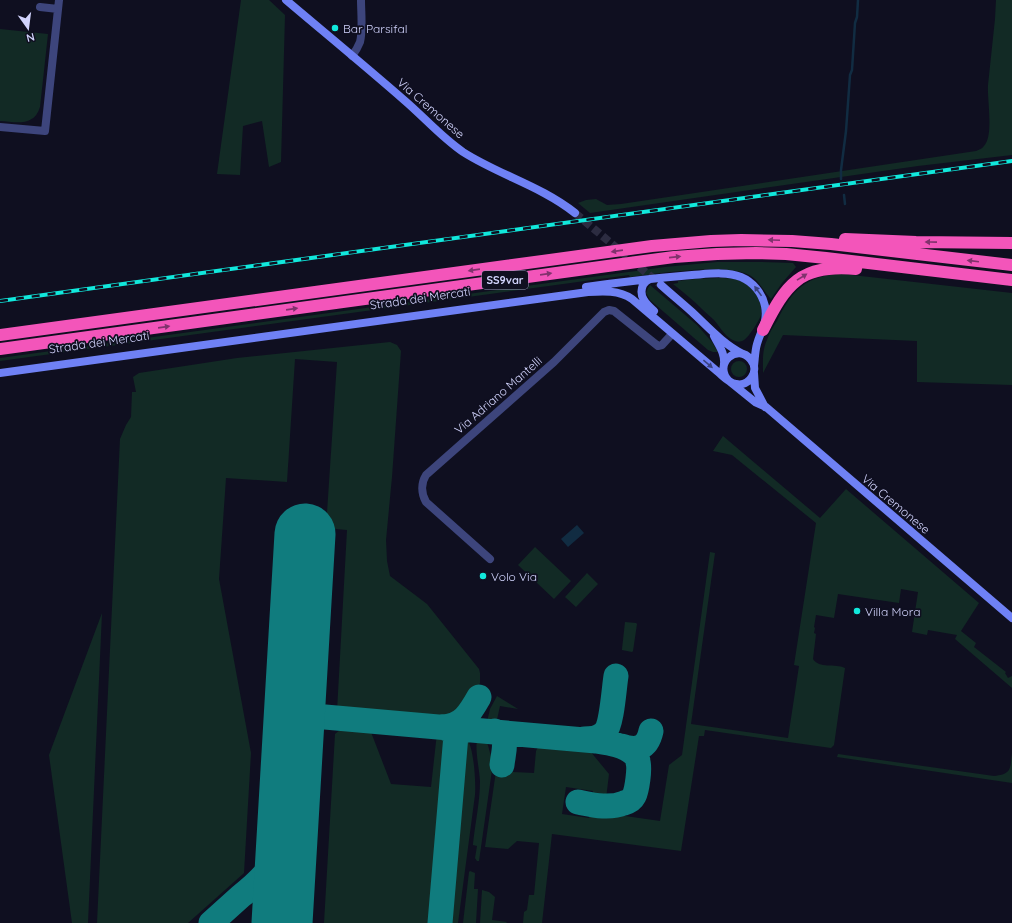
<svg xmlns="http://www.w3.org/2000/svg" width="1012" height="923" viewBox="0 0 1012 923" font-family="Quicksand,sans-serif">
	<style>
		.green { fill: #122a25 }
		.water { fill: #112c42 }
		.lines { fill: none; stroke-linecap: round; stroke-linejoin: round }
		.stream { stroke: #112c42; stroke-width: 2.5 }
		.taxiway { stroke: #107c7e; stroke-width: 25 }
		.runway { stroke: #107c7e; stroke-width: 61 }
		.secondary-tunnel { stroke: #2c2c41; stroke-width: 8; stroke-dasharray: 8 4; stroke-linecap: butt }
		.street { stroke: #3d457c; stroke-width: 8 }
		.secondary { stroke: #6f81f5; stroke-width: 8 }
		.highway { stroke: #f355ba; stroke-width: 12 }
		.rail-casing { stroke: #11e8dc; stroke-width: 4 }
		.rail { stroke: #0f0f20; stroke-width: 2.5; stroke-dasharray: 8; stroke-linecap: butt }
		.oneway { fill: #81326d }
		.oneway2 { fill: #3a4280 }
		.poi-dot { fill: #11e8dc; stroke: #0f0f20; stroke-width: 1.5 }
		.labels { text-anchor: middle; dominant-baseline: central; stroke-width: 3.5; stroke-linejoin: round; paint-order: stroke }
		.shield { fill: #0f0f20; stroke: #9798ba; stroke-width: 1 }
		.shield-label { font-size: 11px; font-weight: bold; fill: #d1d3fc }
		.poi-label { font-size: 12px; fill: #d1d3fc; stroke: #0f0f20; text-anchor: start }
		.street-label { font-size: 12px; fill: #d1d3fc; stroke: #0f0f20 }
	</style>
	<rect width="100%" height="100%" fill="#0f0f20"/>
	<!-- green -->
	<path class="green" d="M 241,0 L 269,0 L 285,15 L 281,162 L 269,167 L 262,121 L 243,126 L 240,175 L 217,174 Z
		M 996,0 L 1012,0 L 1012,155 L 918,166 L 590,213 L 578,203 L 586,200 L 596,199 L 607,205 L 621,204 L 976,151 C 978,150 982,149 984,146 C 994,136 987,99 988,85 L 995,19 Z
		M 0,29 L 48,34 L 40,107 C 34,127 16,122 0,121 Z
		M 717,262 L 761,262 L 793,263 L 796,267 L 782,283 L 771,299 C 764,292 760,282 751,276 C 727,262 658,274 630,277 L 629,275 L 0,361 L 0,358 L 665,267 Z
		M 843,274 L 1012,293 L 1012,385 L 917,382 L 917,341 L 783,335 L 763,373 C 763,362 762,350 767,340 C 769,333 773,327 777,321 C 792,290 806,275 843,274 Z
		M 695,279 C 707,279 729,276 740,281 C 753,286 763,301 761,315 C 759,321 749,337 744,340 C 741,342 738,342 735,341 C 726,338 720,327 714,320 C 710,316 706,313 703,310 C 693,300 683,292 673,284 L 678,283 L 678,281 Z
		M 650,285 L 697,325 L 712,342 L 718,352 L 713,352 L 708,350 L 650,300 L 646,293 L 648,288 Z
		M 390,342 L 397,345 L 401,351 L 392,477 L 386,540 L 387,561 L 390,576 L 427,604 L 479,669 L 480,673 L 480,683 L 463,710 L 455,718 L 449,720 L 337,711 L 347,530 L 326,528 L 337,362 L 295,359 L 287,482 L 226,478 L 219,579 L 251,753 L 244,873 L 188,923 L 97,923 L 120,439 L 126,425 L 131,417 L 132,392 L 136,392 L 133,377 L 139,373 L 237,358 Z
		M731 369a8 8 0 1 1 16 0a8 8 0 1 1-16 0Z
		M 723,436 L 820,518 L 846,489 L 979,603 L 961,631 L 976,643 L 974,647 L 1006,672 L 1005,673 L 1008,678 L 1012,676 L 1012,688 L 955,639 L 957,635 L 928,630 L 927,635 L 912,632 L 918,592 L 901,589 L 899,603 L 838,594 L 834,618 L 816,615 L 814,627 L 815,628 L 814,633 L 816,634 L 813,659 C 819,669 835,663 845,668 L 834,745 L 831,748 L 705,730 L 704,736 L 699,736 L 681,851 L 552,834 L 542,923 L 523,923 L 524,912 L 527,910 L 529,895 L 534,895 L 539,843 L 517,841 L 508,849 L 485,847 L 496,771 L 534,773 L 536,751 L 538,747 L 590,751 L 609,774 L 606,799 L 592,797 L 593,791 L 566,787 L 562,814 L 589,818 L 590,811 L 660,821 L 669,765 L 682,755 L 710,552 L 715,553 L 691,724 L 788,738 L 799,666 L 794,665 L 816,523 L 732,455 L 713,451 Z
		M 535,547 L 571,581 L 554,599 L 518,565 Z
		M 587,573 L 598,584 L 576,607 L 565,597 Z
		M 102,613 L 88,923 L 72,923 L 49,755 Z
		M 625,622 L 636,623 L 637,624 L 633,651 L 632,652 L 622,650 L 622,649 Z
		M 497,696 L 518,709 L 500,706 L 496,724 L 488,723 L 487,722 L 490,709 Z
		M 346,725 L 369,727 L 391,784 L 431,787 L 437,733 L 449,734 L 453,742 L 437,923 L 324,923 L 335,734 Z
		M 459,736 L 467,739 C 474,748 476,783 475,795 L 458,923 L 443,923 Z
		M 477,737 L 486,738 L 492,760 L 490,770 L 492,770 L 479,861 L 477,861 L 475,858 L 477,846 L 473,845 L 473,844 C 475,823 480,802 480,781 C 479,766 475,753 477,737 Z
		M 1012,753 L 1012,783 L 837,757 L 838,754 L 994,776 C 1012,774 1010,769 1012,753 Z
		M 470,871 L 475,873 L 474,889 L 478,889 L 476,923 L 463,923 L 469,872 Z
		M 482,890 L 489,892 L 495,897 L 492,920 L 507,922 L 506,923 L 480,923 Z"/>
	<!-- water -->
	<path class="water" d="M 577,525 L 584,533 L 568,547 L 561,539 Z"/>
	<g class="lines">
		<!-- stream -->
		<path class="stream" d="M 841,179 L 841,170 L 846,131 L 850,75 L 852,70 L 855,23 L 857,17 L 858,0
			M 844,195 L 845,204"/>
		<!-- taxiway -->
		<path class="taxiway" d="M 442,727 C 462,727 470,713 479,697
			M 495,731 C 510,736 503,753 502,765
			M 584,739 C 591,739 600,738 605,732 C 612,724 614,688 616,676
			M 293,742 C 295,725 308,716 325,717 L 596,741 C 609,743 624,745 634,754 C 636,756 638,759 638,762 C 640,769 637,790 634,796 C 632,800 628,802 624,803 C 609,809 593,805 578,802
			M 621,746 C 637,751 647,749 651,731
			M 211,923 C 221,914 231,905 241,896 C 255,885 268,873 277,858 C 285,842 286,821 289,804
			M 440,923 L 456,735 L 453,731 L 442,727"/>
		<!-- runway -->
		<path class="runway" d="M 282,923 L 305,534"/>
		<!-- secondary-tunnel -->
		<path class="secondary-tunnel" d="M 575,213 L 661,285"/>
		<!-- street -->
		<path class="street" d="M 40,7 L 58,9
			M 352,56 C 355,52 358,47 360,42 C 363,31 361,12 361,0
			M 0,127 L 45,131 L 59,0
			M 490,559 L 426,502 C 421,493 421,483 426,475 L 554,362 L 604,312 L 609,310 L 614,311 L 658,346 L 662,345 L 672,334"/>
		<!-- secondary -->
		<path class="secondary" d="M 286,0 C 325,33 365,66 404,100 C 424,117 441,137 463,152 C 499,175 541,186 575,213
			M 650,279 C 646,280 645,282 643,285 C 638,296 646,304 654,311
			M 661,285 C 671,294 682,303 692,312 C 708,327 723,344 743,354
			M 586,287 C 621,282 657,278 692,275 C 707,274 726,271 741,277 C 753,282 762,293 765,306 C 768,322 761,330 757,344 C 755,351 755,358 754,366
			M 714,336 C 719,346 725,353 724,364
			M 0,373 L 588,292 C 603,291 619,290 632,299 L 718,372 C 723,376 729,383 736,384 C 749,387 760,371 751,360 C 738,342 712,364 729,381 L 755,402 L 766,407 L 1012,618
			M 754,373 L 755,388 L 765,407"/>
		<!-- highway -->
		<path class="highway" d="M 845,239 L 916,242 L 1012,243
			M 763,330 C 786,284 800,264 856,269
			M 0,335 L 652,246 L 711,241 L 741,240 L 792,241 L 831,244 L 1012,265
			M 0,349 L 644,261 L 674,257 L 717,254 L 756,253 L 786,254 L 826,258 L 1012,280"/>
		<!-- rail casing -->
		<g class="rail-casing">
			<path id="rail" d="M 0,301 L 1012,161"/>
		</g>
		<!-- rail -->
		<use href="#rail" class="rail"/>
	</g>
	<!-- one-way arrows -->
	<defs><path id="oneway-solid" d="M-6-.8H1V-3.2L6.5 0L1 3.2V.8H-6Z"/></defs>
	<g class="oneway">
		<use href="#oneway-solid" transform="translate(774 240) rotate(-178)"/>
		<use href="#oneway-solid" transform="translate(931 242) rotate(-179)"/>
		<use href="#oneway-solid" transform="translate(617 251) rotate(172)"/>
		<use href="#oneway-solid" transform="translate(675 257) rotate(-6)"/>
		<use href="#oneway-solid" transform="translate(973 261) rotate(-173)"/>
		<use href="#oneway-solid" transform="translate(474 270) rotate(172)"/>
		<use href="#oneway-solid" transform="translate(546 274) rotate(-8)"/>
		<use href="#oneway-solid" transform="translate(802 277) rotate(-32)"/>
		<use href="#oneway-solid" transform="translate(292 309) rotate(-8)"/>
		<use href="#oneway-solid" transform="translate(164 327) rotate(-8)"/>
	</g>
	<g class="oneway2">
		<use href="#oneway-solid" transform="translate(758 291) rotate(-126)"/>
		<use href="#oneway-solid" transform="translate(708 364) rotate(40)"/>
	</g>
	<!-- markers -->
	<g class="poi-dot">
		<circle cx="335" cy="28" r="4"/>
		<circle cx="483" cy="576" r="4"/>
		<circle cx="857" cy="611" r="4"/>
	</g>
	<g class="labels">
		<!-- shield labels -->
		<rect class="shield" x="482" y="271" width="46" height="18" rx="3"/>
		<g class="shield-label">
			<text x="505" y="280">SS9var</text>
		</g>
		<!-- poi labels -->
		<g class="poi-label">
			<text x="343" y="28">Bar Parsifal</text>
			<text x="491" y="576">Volo Via</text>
			<text x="865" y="611">Villa Mora</text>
		</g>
		<!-- street labels -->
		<g class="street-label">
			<text transform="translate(431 108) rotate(41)">Via Cremonese</text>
			<text transform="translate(420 298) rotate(-8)">Strada dei Mercati</text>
			<text transform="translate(99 342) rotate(-8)">Strada dei Mercati</text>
			<text transform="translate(498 395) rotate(-41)">Via Adriano Mantelli</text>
			<text transform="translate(896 504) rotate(40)">Via Cremonese</text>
		</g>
	</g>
	<!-- north arrow -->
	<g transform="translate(28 28) rotate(166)" stroke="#0f0f20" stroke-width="3" paint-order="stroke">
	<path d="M0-3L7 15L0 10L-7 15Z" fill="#d1d3fc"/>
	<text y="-6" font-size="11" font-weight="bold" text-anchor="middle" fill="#d1d3fc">N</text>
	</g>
</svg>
